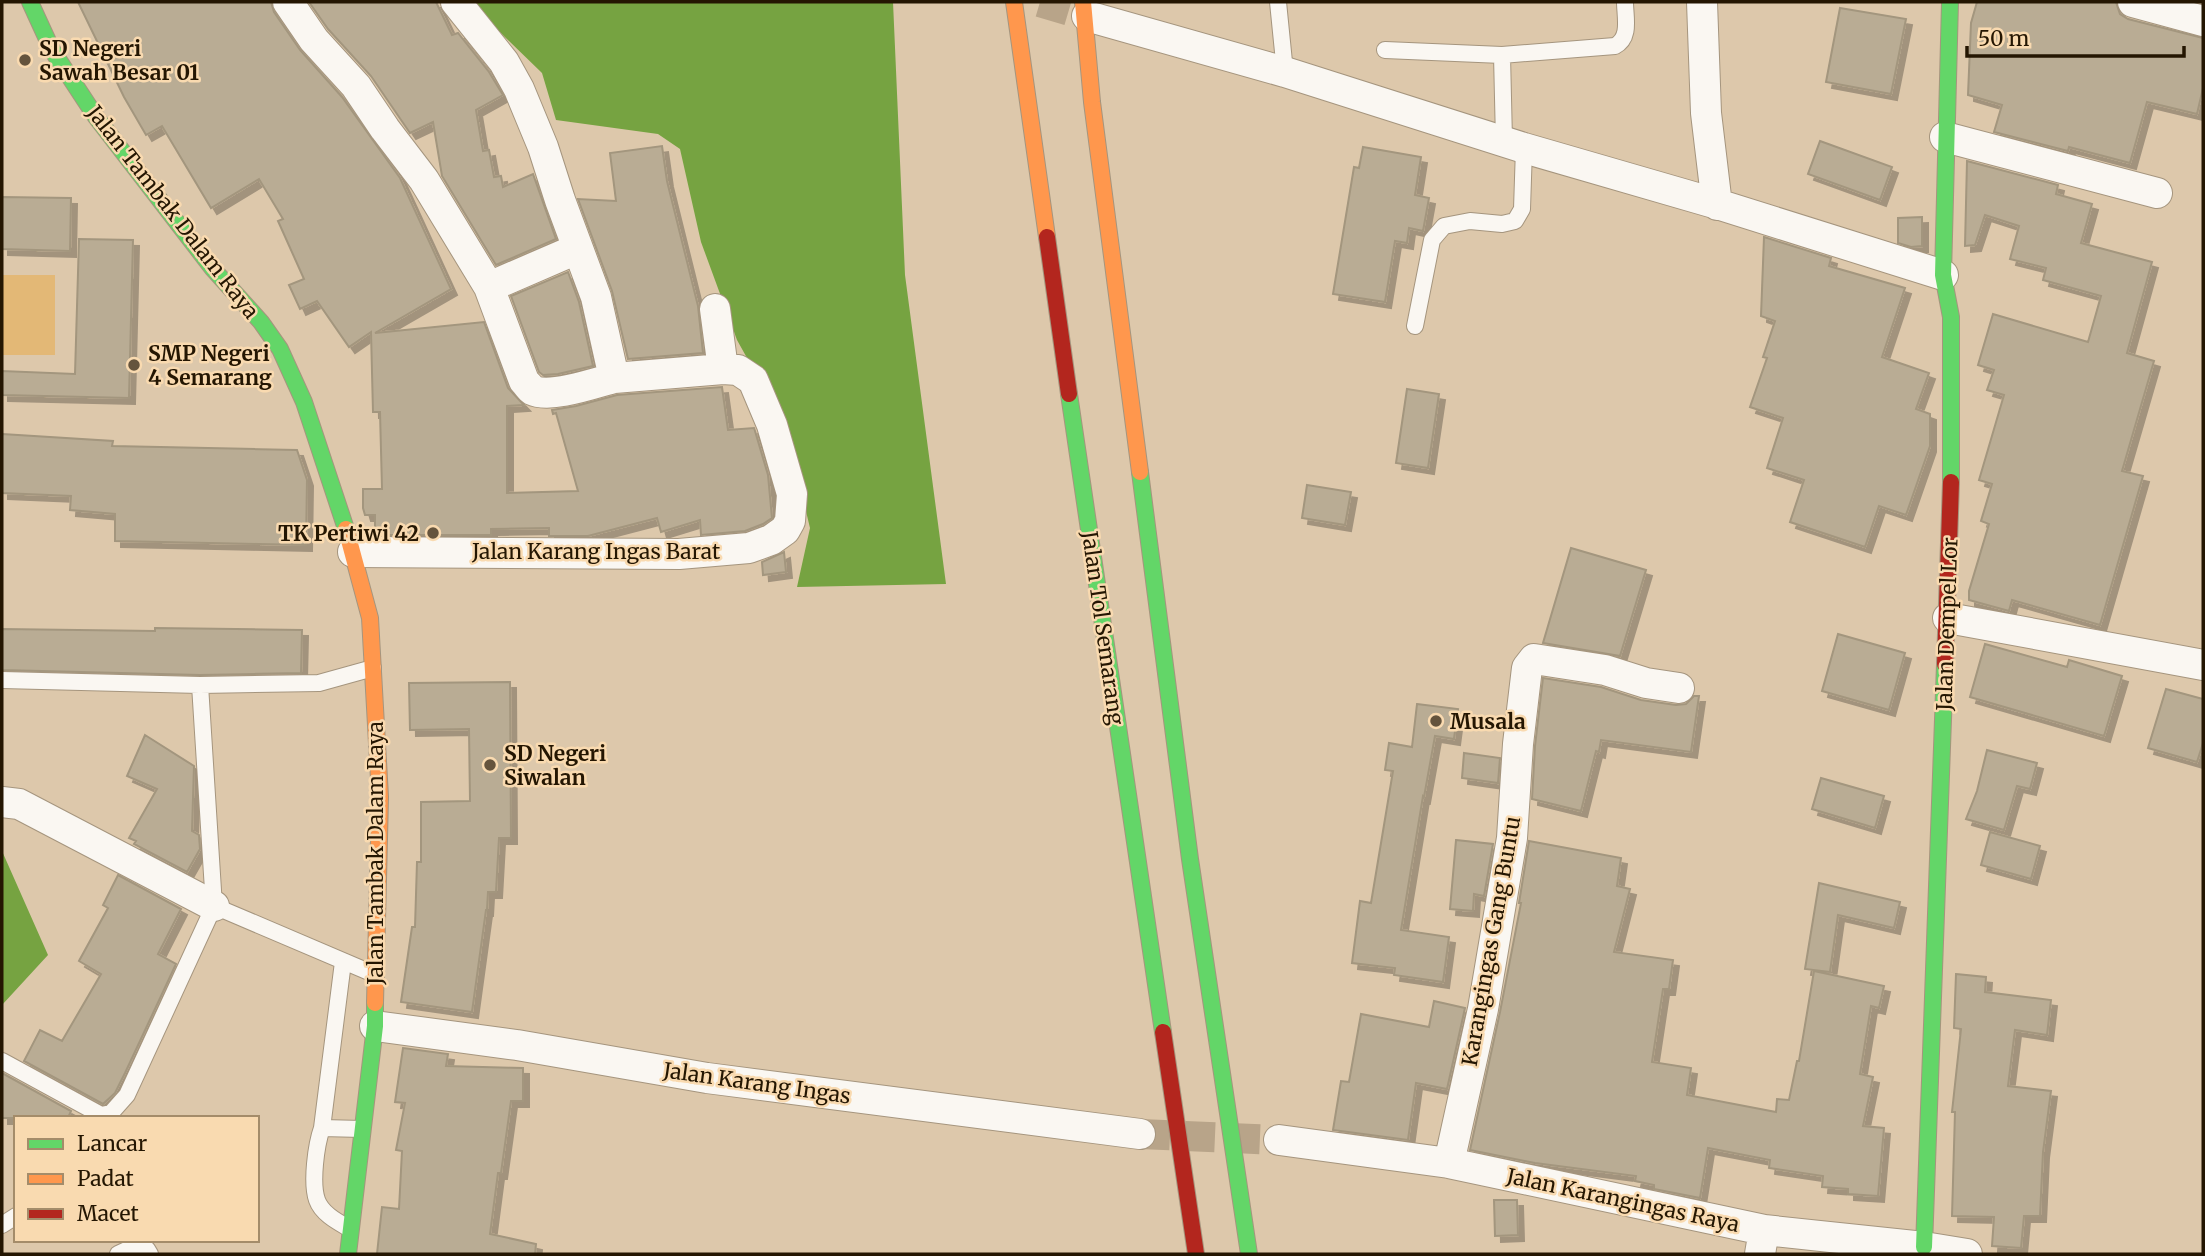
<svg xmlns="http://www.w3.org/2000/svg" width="2205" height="1256" viewBox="0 0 2205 1256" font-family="Merriweather,serif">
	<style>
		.green { fill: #e3b876 }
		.water { fill: #76a341 }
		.building { fill: #b9ac94; stroke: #a3967e; stroke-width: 2; filter: url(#shadow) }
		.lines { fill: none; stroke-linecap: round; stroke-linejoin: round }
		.street-tunnel { stroke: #b8a489; stroke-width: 30; stroke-dasharray: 30 15; stroke-linecap: butt }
		.lane-casing { stroke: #a5957e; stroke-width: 18 }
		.street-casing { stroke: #a5957e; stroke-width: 32 }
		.fast-casing { stroke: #a5957e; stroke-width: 18 }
		.slow-casing { stroke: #a5957e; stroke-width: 18 }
		.jam-casing { stroke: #a5957e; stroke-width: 18 }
		.lane { stroke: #faf7f2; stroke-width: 16 }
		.street { stroke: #faf7f2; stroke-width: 30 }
		.fast { stroke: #63d668; stroke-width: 16 }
		.slow { stroke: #ff974d; stroke-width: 16 }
		.jam { stroke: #b3261e; stroke-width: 16 }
		.poi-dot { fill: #65543d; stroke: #f9dab0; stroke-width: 2.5 }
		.labels { text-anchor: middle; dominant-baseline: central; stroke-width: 5; stroke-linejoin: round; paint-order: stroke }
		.poi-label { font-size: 21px; font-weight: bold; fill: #241602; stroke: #f9dab0; text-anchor: start }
		.street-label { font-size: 21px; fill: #241602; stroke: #f9dab0 }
	</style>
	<defs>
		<filter id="shadow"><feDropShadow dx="6" dy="6" stdDeviation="0" flood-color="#0004"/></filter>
	</defs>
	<rect width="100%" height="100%" fill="#ddc8ab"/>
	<!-- green -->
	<path class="green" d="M 2,275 L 55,275 L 55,355 L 2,355 Z"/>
	<!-- water -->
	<path class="water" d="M 469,2 L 893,2 L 905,275 L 946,584 L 797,587 L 810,528 L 786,428 L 737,340 L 701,242 L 680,149 L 658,134 L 556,120 L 542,73 Z
		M 2,851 L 48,955 L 2,1005 Z"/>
	<!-- building -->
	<path class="building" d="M 78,2 L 271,2 L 274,12 L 300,50 L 342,97 L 400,178 L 451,289 L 375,333 L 484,322 L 508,388 L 524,405 L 507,406 L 507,493 L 578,491 L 556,413 L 553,414 L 552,410 L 576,406 L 617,395 L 722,387 L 728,430 L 754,428 L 755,431 L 768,475 L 772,518 L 763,524 L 745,531 L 701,535 L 700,520 L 661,532 L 657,518 L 588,536 L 549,536 L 549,528 L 491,529 L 491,535 L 375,535 L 375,515 L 365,515 L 363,508 L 363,489 L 382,489 L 380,412 L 373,412 L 371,332 L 349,347 L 317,301 L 300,309 L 289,285 L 304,279 L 278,221 L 283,219 L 259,179 L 211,208 L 162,126 L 146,135 L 124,97 Z
		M 309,2 L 436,2 L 452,35 L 458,33 L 489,72 L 503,95 L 476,110 L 483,151 L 489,150 L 494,177 L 501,176 L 503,187 L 533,174 L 556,239 L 496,265 L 442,176 L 433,122 L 410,133 L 371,76 L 328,29 Z
		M 1977,2 L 2116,2 L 2120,14 L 2128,19 L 2203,38 L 2203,88 L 2197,114 L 2147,102 L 2130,163 L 2069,147 L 2068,151 L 1994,132 L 2002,105 L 1968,95 L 1971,23 Z
		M 1840,8 L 1906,19 L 1891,94 L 1826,82 Z
		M 1820,141 L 1892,167 L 1880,200 L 1808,174 Z
		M 662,146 L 667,181 L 698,306 L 703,353 L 628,359 L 612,291 L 578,199 L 616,201 L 610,153 Z
		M 1363,147 L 1421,157 L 1415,195 L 1429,198 L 1423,231 L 1409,228 L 1407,243 L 1395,241 L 1385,302 L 1333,294 L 1354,167 L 1359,168 Z
		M 1967,161 L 2058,185 L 2056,194 L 2092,204 L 2081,243 L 2152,262 L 2127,353 L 2154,361 L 2122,471 L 2143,476 L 2100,625 L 2012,600 L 2009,611 L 1969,600 L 1969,591 L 1989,524 L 1981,521 L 1992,484 L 1979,480 L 2004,395 L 1987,390 L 1994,370 L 1978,365 L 1993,314 L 2088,342 L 2101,296 L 2043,280 L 2046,268 L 2010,259 L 2019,226 L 1985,215 L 1975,245 L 1965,246 Z
		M 2,197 L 71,198 L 70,251 L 2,249 Z
		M 1922,217 L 1922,246 L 1911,247 L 1898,243 L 1898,218 Z
		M 1764,237 L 1831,258 L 1829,266 L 1905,288 L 1882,357 L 1929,373 L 1916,409 L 1930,414 L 1930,446 L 1906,515 L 1879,506 L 1865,547 L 1790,522 L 1804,480 L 1767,468 L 1783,418 L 1750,407 L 1767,358 L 1763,357 L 1775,321 L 1761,316 Z
		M 79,239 L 133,240 L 129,398 L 2,395 L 2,371 L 75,374 Z
		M 568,272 L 579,302 L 593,366 L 558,374 L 543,375 L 539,372 L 511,296 Z
		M 1407,389 L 1439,394 L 1428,468 L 1396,463 Z
		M 2,434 L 113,441 L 112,446 L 297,450 L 307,480 L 306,545 L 115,541 L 115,514 L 70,510 L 71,496 L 2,493 Z
		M 1307,485 L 1351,492 L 1345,525 L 1302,518 Z
		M 1571,548 L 1646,570 L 1620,656 L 1543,643 Z
		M 784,552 L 786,572 L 763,575 L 762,562 Z
		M 155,628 L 302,630 L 301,673 L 200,675 L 2,670 L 2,629 L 155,631 Z
		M 1838,634 L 1905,653 L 1889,710 L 1822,691 Z
		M 1985,644 L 2067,667 L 2069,660 L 2122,676 L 2104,736 L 1970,697 Z
		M 1543,678 L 1601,687 L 1641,700 L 1676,705 L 1686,704 L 1694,696 L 1699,696 L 1691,752 L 1601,740 L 1599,752 L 1596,751 L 1581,811 L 1532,799 L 1535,746 Z
		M 510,682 L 511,838 L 499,838 L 496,892 L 488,892 L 487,910 L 486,910 L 472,1012 L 401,1002 L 412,927 L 415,927 L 417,862 L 421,862 L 421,802 L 470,801 L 469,729 L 410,730 L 409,683 Z
		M 2166,689 L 2203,699 L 2203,743 L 2197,762 L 2148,748 Z
		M 1417,704 L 1458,709 L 1454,739 L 1435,736 L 1424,797 L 1423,796 L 1401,930 L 1449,937 L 1443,982 L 1394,975 L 1395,968 L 1352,963 L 1360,901 L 1371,903 L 1393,771 L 1385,770 L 1389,743 L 1412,747 Z
		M 145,735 L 194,766 L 192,831 L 199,835 L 200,849 L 187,872 L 134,844 L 136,841 L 129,838 L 157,789 L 127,776 Z
		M 1987,750 L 2037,763 L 2030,789 L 2017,786 L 2004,830 L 1966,819 L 1977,791 Z
		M 1464,753 L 1500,758 L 1498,783 L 1462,778 Z
		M 1821,778 L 1884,796 L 1875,828 L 1812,809 Z
		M 1990,832 L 2040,846 L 2031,879 L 1981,865 Z
		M 1456,840 L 1493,844 L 1484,896 L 1474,894 L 1473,911 L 1450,909 Z
		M 1529,841 L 1621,858 L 1617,886 L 1630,889 L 1614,952 L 1673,960 L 1669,989 L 1663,989 L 1652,1062 L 1691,1068 L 1687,1095 L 1776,1112 L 1777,1099 L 1789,1100 L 1797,1061 L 1799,1061 L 1814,971 L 1884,986 L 1879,1008 L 1871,1006 L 1860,1074 L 1873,1077 L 1863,1126 L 1884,1128 L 1878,1196 L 1848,1194 L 1848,1189 L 1822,1187 L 1823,1176 L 1769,1168 L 1770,1160 L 1708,1148 L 1700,1198 L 1654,1189 L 1654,1185 L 1635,1181 L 1636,1176 L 1535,1163 L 1470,1150 L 1500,1012 L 1521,903 L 1519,903 Z
		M 118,875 L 181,909 L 158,954 L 176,964 L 125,1073 L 115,1093 L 103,1104 L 24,1061 L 40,1030 L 62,1041 L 101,974 L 79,961 L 108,908 L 103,905 Z
		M 1819,883 L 1900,902 L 1894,928 L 1838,915 L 1830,972 L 1805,969 Z
		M 1956,974 L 1986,977 L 1985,992 L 2051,1000 L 2047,1035 L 2015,1030 L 2008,1086 L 2051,1091 L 2043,1152 L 2040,1216 L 2024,1216 L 2021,1248 L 1992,1246 L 1994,1217 L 1952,1216 L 1955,1112 L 1952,1112 L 1961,1029 L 1954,1028 Z
		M 1434,1001 L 1465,1008 L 1447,1089 L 1416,1083 L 1408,1140 L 1333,1130 L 1341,1081 L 1349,1082 L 1361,1014 L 1429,1027 Z
		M 403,1048 L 448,1054 L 446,1066 L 523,1068 L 523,1101 L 511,1101 L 501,1173 L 498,1173 L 490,1234 L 536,1244 L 535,1254 L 377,1254 L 382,1207 L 399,1209 L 402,1151 L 396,1150 L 405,1103 L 395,1102 Z
		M 2,1073 L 71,1111 L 68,1118 L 2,1118 Z
		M 1494,1200 L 1517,1200 L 1518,1235 L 1495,1236 Z"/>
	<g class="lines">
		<!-- street-tunnel -->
		<path class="street-tunnel" d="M 1040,2 L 1087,16
			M 1140,1134 L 1279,1140"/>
		<!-- lane casing -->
		<g class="lane-casing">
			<path id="lane" d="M 1278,2 L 1285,72
				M 1385,50 L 1502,55 L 1615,46 C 1631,38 1625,17 1625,2
				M 1502,55 L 1504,141
				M 1415,326 L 1432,240 L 1444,226 L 1470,221 L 1502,224 L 1515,221 L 1522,209 L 1524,148
				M 2,680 L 200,685 L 214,906 L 376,975
				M 200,685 L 319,683 L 373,668
				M 2,1061 L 101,1115 L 111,1113 L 127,1095 L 214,906
				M 322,1128 L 343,962
				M 2,1225 L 16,1216
				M 350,1229 C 338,1222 322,1214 317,1200 C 311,1183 316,1145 322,1128 L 362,1129
				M 118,1254 L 133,1247 L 147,1249 L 150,1254"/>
		</g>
		<!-- street casing -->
		<g class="street-casing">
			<path id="street" d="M 288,2 L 314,40 L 356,86 L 385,129 L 424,180 L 489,287
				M 1702,2 L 1706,113 L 1717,205
				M 2133,2 L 2203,21
				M 1087,16 L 1285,72 L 1524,148 L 1714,203 L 1943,275
				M 1945,137 L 2157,193
				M 577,249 L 489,287 L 524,381 C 525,382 531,389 532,390 C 550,399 595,383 614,378
				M 715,309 L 723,369
				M 353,552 L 679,554 L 749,548 L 771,540 L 785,530 L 790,521 L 792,494 L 772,425 L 753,380 L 738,370 L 723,369 L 614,378 L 596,297 L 560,200 L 543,147 L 519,89 L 504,62 L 456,2
				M 1948,618 L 2203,665
				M 2,802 L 19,804 L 214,906
				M 375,1026 L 517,1045 L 707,1078 L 1140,1134
				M 1279,1140 L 1449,1163 L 1764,1230 L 1924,1247 L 1967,1254
				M 1449,1163 L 1483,1009 L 1512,838 L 1518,744 L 1527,668 L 1534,659 L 1605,670 L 1646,683 L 1679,688
				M 1760,1254 L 1764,1230"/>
		</g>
		<!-- fast casing -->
		<g class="fast-casing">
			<path id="fast" d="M 30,2 L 52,50 L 96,117 L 213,269 L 261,322 L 280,349 L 304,402 L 346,529
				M 1950,2 L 1943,275 L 1951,317 L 1951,482
				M 1069,394 L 1163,1032
				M 1140,472 L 1190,859 L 1249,1254
				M 1924,1247 L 1945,664
				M 348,1254 L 375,1026 L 375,1003"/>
		</g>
		<!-- slow casing -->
		<g class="slow-casing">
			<path id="slow" d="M 1014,2 L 1047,237
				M 1083,2 L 1092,102 L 1140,472
				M 346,529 L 370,618 L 380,797 L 375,1003"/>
		</g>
		<!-- jam casing -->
		<g class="jam-casing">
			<path id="jam" d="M 1047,237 L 1069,394
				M 1945,664 L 1951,482
				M 1163,1032 L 1196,1254"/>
		</g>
		<!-- lane -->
		<use href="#lane" class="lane"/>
		<!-- street -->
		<use href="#street" class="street"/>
		<!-- fast -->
		<use href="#fast" class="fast"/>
		<!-- slow -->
		<use href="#slow" class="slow"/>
		<!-- jam -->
		<use href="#jam" class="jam"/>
	</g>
	<!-- markers -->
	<g class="poi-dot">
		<circle cx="25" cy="60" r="7"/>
		<circle cx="134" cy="365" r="7"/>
		<circle cx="433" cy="533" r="7"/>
		<circle cx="1436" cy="721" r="7"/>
		<circle cx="490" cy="765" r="7"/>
	</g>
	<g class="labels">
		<!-- poi labels -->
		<g class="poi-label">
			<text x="39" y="48">SD Negeri<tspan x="39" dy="24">Sawah Besar 01</tspan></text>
			<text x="148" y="353">SMP Negeri<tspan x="148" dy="24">4 Semarang</tspan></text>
			<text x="419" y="533" text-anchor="end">TK Pertiwi 42</text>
			<text x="1450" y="721">Musala</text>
			<text x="504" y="753">SD Negeri<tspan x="504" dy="24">Siwalan</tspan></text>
		</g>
		<!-- street labels -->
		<g class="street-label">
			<text transform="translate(173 212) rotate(52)">Jalan Tambak Dalam Raya</text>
			<text x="596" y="551">Jalan Karang Ingas Barat</text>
			<text transform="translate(1947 624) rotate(-88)">Jalan Dempel Lor</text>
			<text transform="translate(1103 628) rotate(82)">Jalan Tol Semarang</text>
			<text transform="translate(375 853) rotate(-90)">Jalan Tambak Dalam Raya</text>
			<text transform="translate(1491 941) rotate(-80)">Karangingas Gang Buntu</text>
			<text transform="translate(757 1083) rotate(8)">Jalan Karang Ingas</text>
			<text transform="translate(1623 1200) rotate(12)">Jalan Karangingas Raya</text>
		</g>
	</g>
	<!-- border -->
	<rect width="2205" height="1256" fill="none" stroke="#241602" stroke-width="7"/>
	<!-- legend -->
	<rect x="14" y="1116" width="245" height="126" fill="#f9dab0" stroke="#a48c6a" stroke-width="2"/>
	<rect x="28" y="1139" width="35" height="10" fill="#63d668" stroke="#a48c6a" stroke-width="2"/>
	<text x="77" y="1151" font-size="21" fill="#241602">Lancar</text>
	<rect x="28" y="1174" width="35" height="10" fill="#ff974d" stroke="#a48c6a" stroke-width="2"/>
	<text x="77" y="1186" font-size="21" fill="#241602">Padat</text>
	<rect x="28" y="1209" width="35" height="10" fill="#b3261e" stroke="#a48c6a" stroke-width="2"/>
	<text x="77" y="1221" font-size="21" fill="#241602">Macet</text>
	<!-- scale -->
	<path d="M1967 46v10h217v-10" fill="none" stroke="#241602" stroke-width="3.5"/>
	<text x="1978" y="46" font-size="21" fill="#241602" stroke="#f9dab0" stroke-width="5" paint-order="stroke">50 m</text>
</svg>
